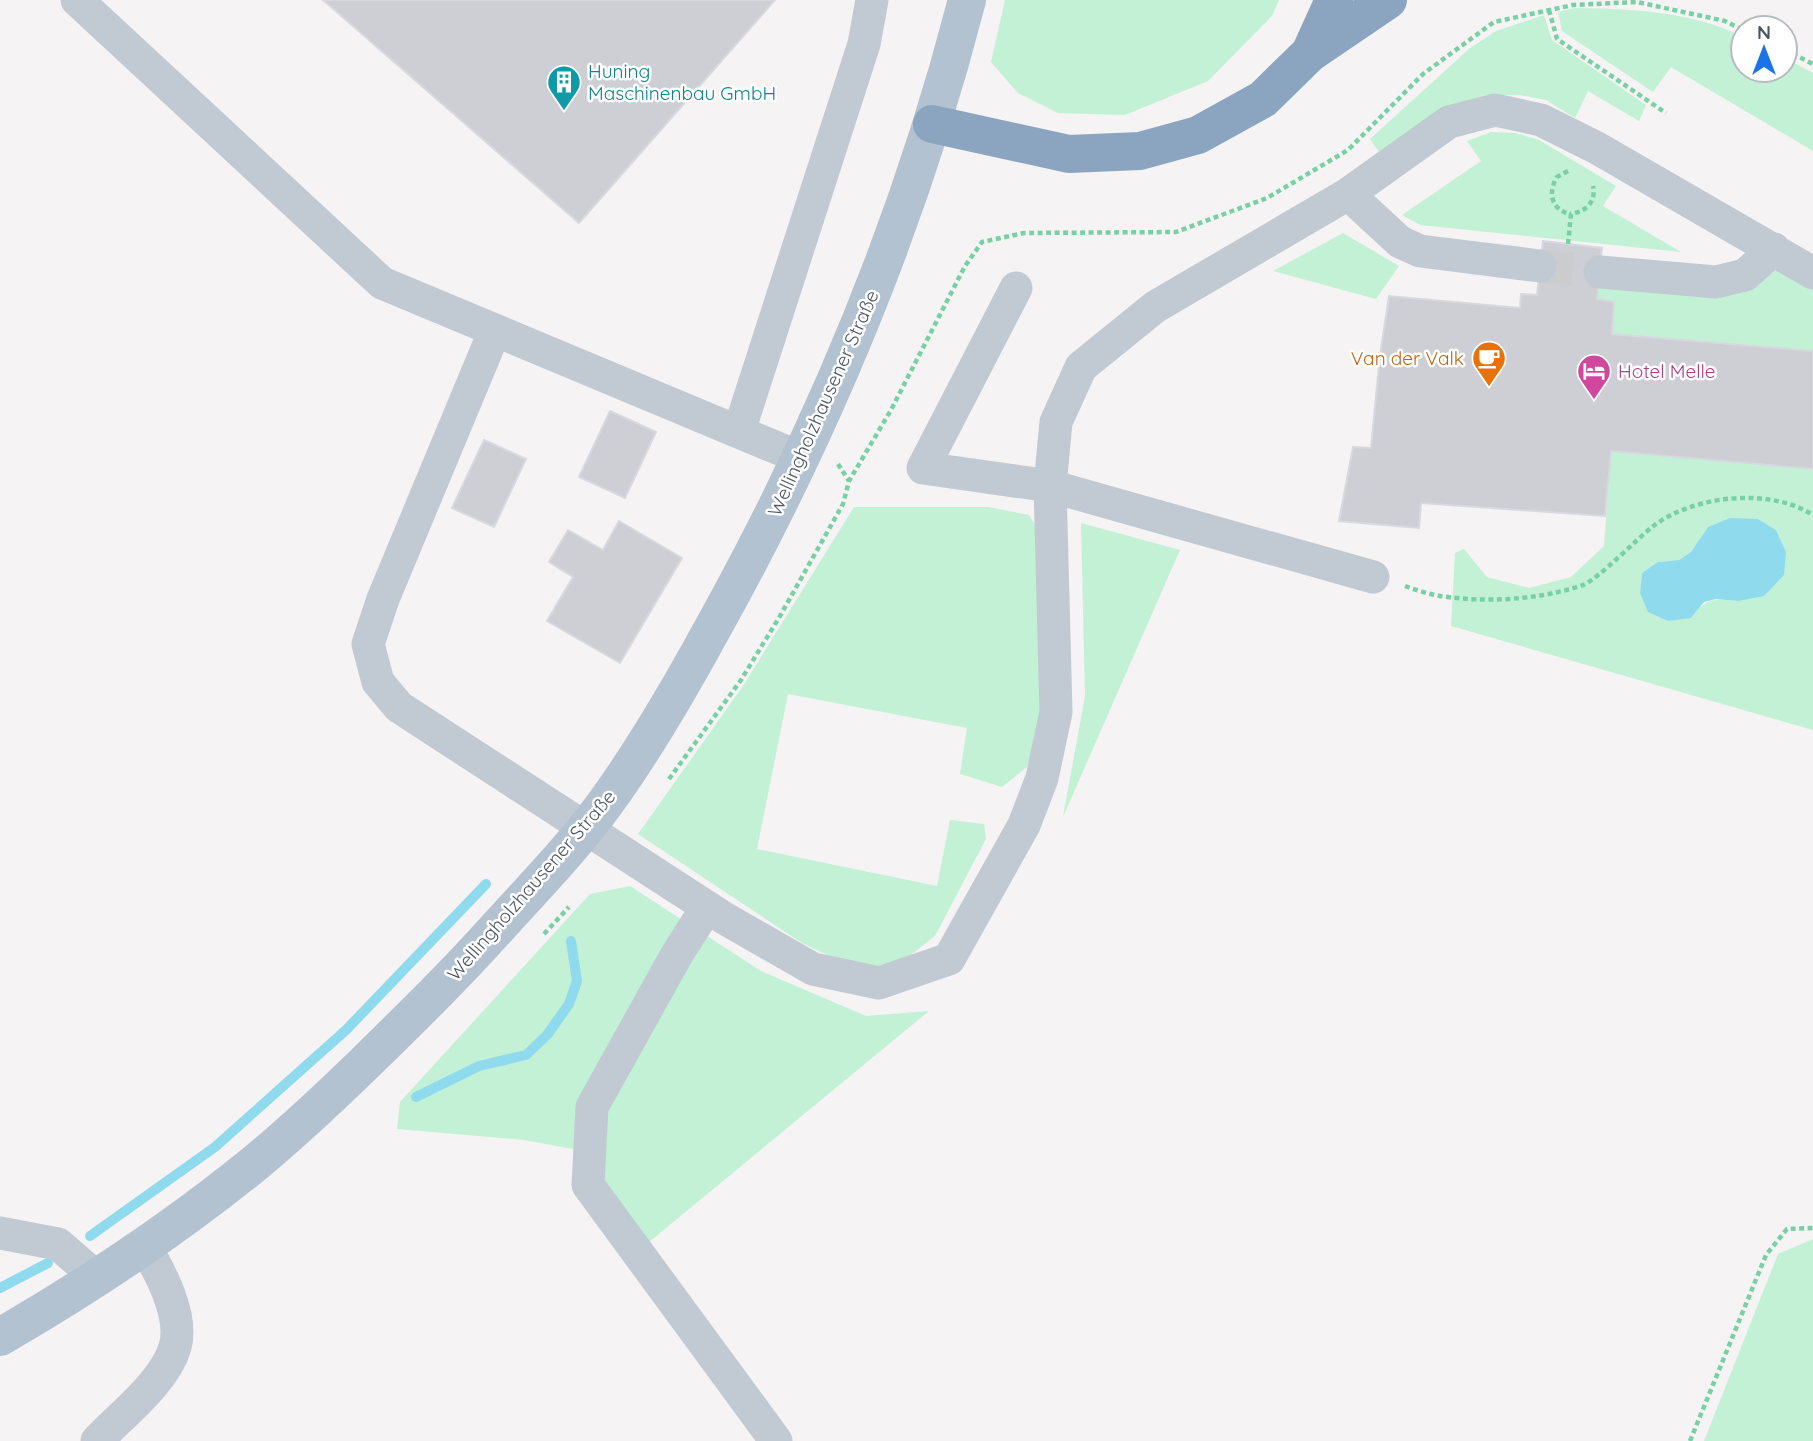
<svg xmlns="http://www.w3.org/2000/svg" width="1813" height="1441" viewBox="0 0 1813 1441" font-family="Quicksand,sans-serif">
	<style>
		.green { fill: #c3f1d5; fill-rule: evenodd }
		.water { fill: #90daee }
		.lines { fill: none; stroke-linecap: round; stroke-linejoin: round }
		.stream { stroke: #90daee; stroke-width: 10 }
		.building { fill: #cdcfd5; stroke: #d7d9de; stroke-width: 2 }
		.minor-tunnel { stroke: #caccce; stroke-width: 33; stroke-dasharray: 33 17; stroke-linecap: butt }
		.path { stroke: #7ad0a6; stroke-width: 4.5; stroke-dasharray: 5 3.5; stroke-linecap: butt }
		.minor { stroke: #c1cad2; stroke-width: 33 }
		.major { stroke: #b3c2d1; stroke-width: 38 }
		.highway { stroke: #8ba5c1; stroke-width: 38 }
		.labels { text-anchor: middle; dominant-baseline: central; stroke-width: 5; stroke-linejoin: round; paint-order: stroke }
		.culture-label { font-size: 19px; fill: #0d838f; stroke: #fff; text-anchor: start }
		.food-label { font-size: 19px; fill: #c56008; stroke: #fff; text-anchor: end }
		.hotel-label { font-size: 19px; fill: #b23c85; stroke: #fff; text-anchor: start }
		.street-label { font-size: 19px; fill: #4a5661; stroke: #fff }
	</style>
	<rect width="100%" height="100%" fill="#f5f3f3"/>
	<!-- green -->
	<path class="green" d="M 1005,0 L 1279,0 L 1272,16 L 1208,81 L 1125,115 L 1058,113 L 1018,93 L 991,62 Z
		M 1575,8 C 1631,9 1692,11 1743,37 L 1743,70 L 1785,70 L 1785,58 L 1813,73 L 1813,151 L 1671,67 L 1653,92 L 1562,31 L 1558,12 Z
		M 1544,15 L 1552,40 L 1646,105 L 1639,121 L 1588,91 L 1575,118 L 1546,100 L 1520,95 L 1485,95 L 1458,104 L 1381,155 L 1370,139 L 1470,48 L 1496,31 Z
		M 1491,132 L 1516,133 L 1539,140 L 1616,186 L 1603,206 L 1681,252 L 1420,225 L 1402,215 L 1481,161 L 1467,141 Z
		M 1343,233 L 1399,266 L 1376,299 L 1273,271 Z
		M 1774,249 L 1813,273 L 1813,351 L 1612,334 L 1597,299 L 1600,272 L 1716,282 Z
		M 1611,451 L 1813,469 L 1813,730 L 1451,626 L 1455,553 L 1464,549 L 1487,577 L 1529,588 L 1571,577 L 1604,546 ZM 1758,519 L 1776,530 L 1786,552 L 1738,601 C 1712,599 1708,597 1691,618 L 1640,593 L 1642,574 L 1658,562 L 1679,560 L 1692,552 L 1708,527 Z
		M 854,507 L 988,507 L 1029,515 L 1041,534 L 1042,720 L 1027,767 L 1002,787 L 960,774 L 967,728 L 788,694 L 757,849 L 937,886 L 950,820 L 984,824 L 986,839 L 935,936 L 899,964 L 859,970 L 802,943 L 638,834 L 743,686 Z
		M 1081,523 L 1180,550 L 1063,817 L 1085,696 Z
		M 630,886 L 761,971 L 866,1016 L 929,1011 L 643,1247 L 605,1193 L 595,1153 L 524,1140 L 397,1129 L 400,1102 L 590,894 Z
		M 1813,1239 L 1813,1441 L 1704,1441 L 1778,1254 Z"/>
	<!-- water -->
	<path class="water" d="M 1730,518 L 1758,519 L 1776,530 L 1786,552 L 1784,575 L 1764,596 L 1738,601 L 1716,599 L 1704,602 L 1691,618 L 1668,621 L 1648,612 L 1640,593 L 1642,573 L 1658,562 L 1679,560 L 1691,552 L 1708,527 Z"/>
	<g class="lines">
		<!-- stream -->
		<path class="stream" d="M 416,1097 L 479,1066 L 526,1055 L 547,1035 L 569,1004 L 577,981 L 571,941
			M 90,1236 L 215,1147 L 346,1030 L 486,884
			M 0,1288 L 48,1263"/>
	</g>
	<!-- building -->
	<path class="building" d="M 323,0 L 775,0 L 579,223 Z
		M 1543,241 L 1602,248 L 1597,299 L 1614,302 L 1612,334 L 1813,351 L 1813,469 L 1611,451 L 1605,516 L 1421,503 L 1419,528 L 1339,521 L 1353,447 L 1371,448 L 1380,355 L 1389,296 L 1520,308 L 1521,294 L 1537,295 Z
		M 610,411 L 656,432 L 625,498 L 579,477 Z
		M 484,440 L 526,459 L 494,527 L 452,508 Z
		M 619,521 L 682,558 L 620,663 L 547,621 L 573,577 L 549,562 L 568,530 L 603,550 Z"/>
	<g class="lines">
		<!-- minor-tunnel -->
		<path class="minor-tunnel" d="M 1540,266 L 1600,272"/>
		<!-- path -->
		<path class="path" d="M 1549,10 L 1557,39 L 1666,113
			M 1785,50 L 1813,64
			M 1568,171 L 1557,177 C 1547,193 1552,211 1571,214
			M 1568,244 L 1571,214 C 1587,211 1596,202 1593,186
			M 838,464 L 849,481
			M 1405,586 C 1416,590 1428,594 1440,596 C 1486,603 1539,600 1583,585 C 1598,579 1636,540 1652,527 C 1693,495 1769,487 1813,515
			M 669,779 L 741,680 L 780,616 L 843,504 L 849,481 L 891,410 L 965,266 L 982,242 L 1024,233 L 1176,232 L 1267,198 L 1348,150 L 1423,74 L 1494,22 L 1573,5 L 1637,2 L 1725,21 L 1743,30
			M 544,934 L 569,907
			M 1690,1441 L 1766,1255 L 1787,1229 L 1813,1228"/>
		<!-- minor -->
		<path class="minor" d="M 77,0 L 382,283 L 801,458
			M 1348,194 L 1400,242 L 1420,251 L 1540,266
			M 1600,272 L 1716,282 L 1745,275 L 1774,249
			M 1016,288 L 923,468 L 1050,486 L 1056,422 L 1081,367 L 1155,307 L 1348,194 L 1449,122 L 1495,110 L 1541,120 L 1597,148 L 1813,273
			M 495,330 L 383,599 L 368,644 L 378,682 L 399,707 L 724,918 L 813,969 L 879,983 L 949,959 L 1024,825 L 1042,778 L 1056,712 L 1050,486 L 1373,577
			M 739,431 L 864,44 L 872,0
			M 707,907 L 676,956 L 592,1107 L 588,1185 L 776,1441
			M 0,1233 L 58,1244 L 96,1277
			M 97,1441 C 121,1415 165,1382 175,1347 C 184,1316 160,1271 144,1246"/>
		<!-- major -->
		<path class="major" d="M 0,1337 C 88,1286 174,1229 254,1164 C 293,1132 330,1097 367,1061 C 412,1017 456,974 498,927 C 538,883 580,840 614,791 C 658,728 695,661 732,593 C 833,406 914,206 967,0"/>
		<!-- highway -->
		<path class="highway" d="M 1310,53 L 1334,0
			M 932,124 L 1069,154 L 1140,151 L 1198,135 L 1263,99 L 1310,53 L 1388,0"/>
	</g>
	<!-- icons -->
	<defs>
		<g id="building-pin" transform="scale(1.75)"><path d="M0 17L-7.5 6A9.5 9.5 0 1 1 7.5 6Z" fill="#0f9aa8" stroke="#fff"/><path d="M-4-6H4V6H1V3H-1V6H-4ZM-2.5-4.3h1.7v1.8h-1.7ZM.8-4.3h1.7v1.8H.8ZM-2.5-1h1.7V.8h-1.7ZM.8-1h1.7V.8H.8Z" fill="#fff"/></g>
		<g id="cafe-pin" transform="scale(1.75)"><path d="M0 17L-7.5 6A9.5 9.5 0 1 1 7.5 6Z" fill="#e8710a" stroke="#fff"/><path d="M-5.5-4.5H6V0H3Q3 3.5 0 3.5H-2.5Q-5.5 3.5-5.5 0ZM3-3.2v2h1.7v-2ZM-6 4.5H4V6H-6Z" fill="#fff"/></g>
		<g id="hotel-pin" transform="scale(1.75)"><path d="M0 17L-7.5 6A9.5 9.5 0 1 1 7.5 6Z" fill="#d1479c" stroke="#fff"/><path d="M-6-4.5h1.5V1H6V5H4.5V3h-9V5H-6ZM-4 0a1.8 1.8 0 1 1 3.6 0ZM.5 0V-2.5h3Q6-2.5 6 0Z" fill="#fff"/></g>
	</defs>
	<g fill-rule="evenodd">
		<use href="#building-pin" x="564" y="82"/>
		<use href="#cafe-pin" x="1489" y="358"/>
		<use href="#hotel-pin" x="1594" y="371"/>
	</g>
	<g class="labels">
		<!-- culture labels -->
		<g class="culture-label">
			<text x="588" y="71">Huning<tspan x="588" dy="22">Maschinenbau GmbH</tspan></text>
		</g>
		<!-- food labels -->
		<g class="food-label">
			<text x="1464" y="358">Van der Valk</text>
		</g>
		<!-- hotel labels -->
		<g class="hotel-label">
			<text x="1618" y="371">Hotel Melle</text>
		</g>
		<!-- street labels -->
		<g class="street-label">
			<text transform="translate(823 403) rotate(-66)">Wellingholzhausener Straße</text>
			<text transform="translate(531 885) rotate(-49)">Wellingholzhausener Straße</text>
		</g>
	</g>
	<!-- north arrow -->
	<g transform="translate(1764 49)"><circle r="33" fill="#ffffff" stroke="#b7bbc0" stroke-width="2"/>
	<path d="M0-5L12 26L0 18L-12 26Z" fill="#1a73e8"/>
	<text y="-10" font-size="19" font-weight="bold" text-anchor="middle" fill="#4a5661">N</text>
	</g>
</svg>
